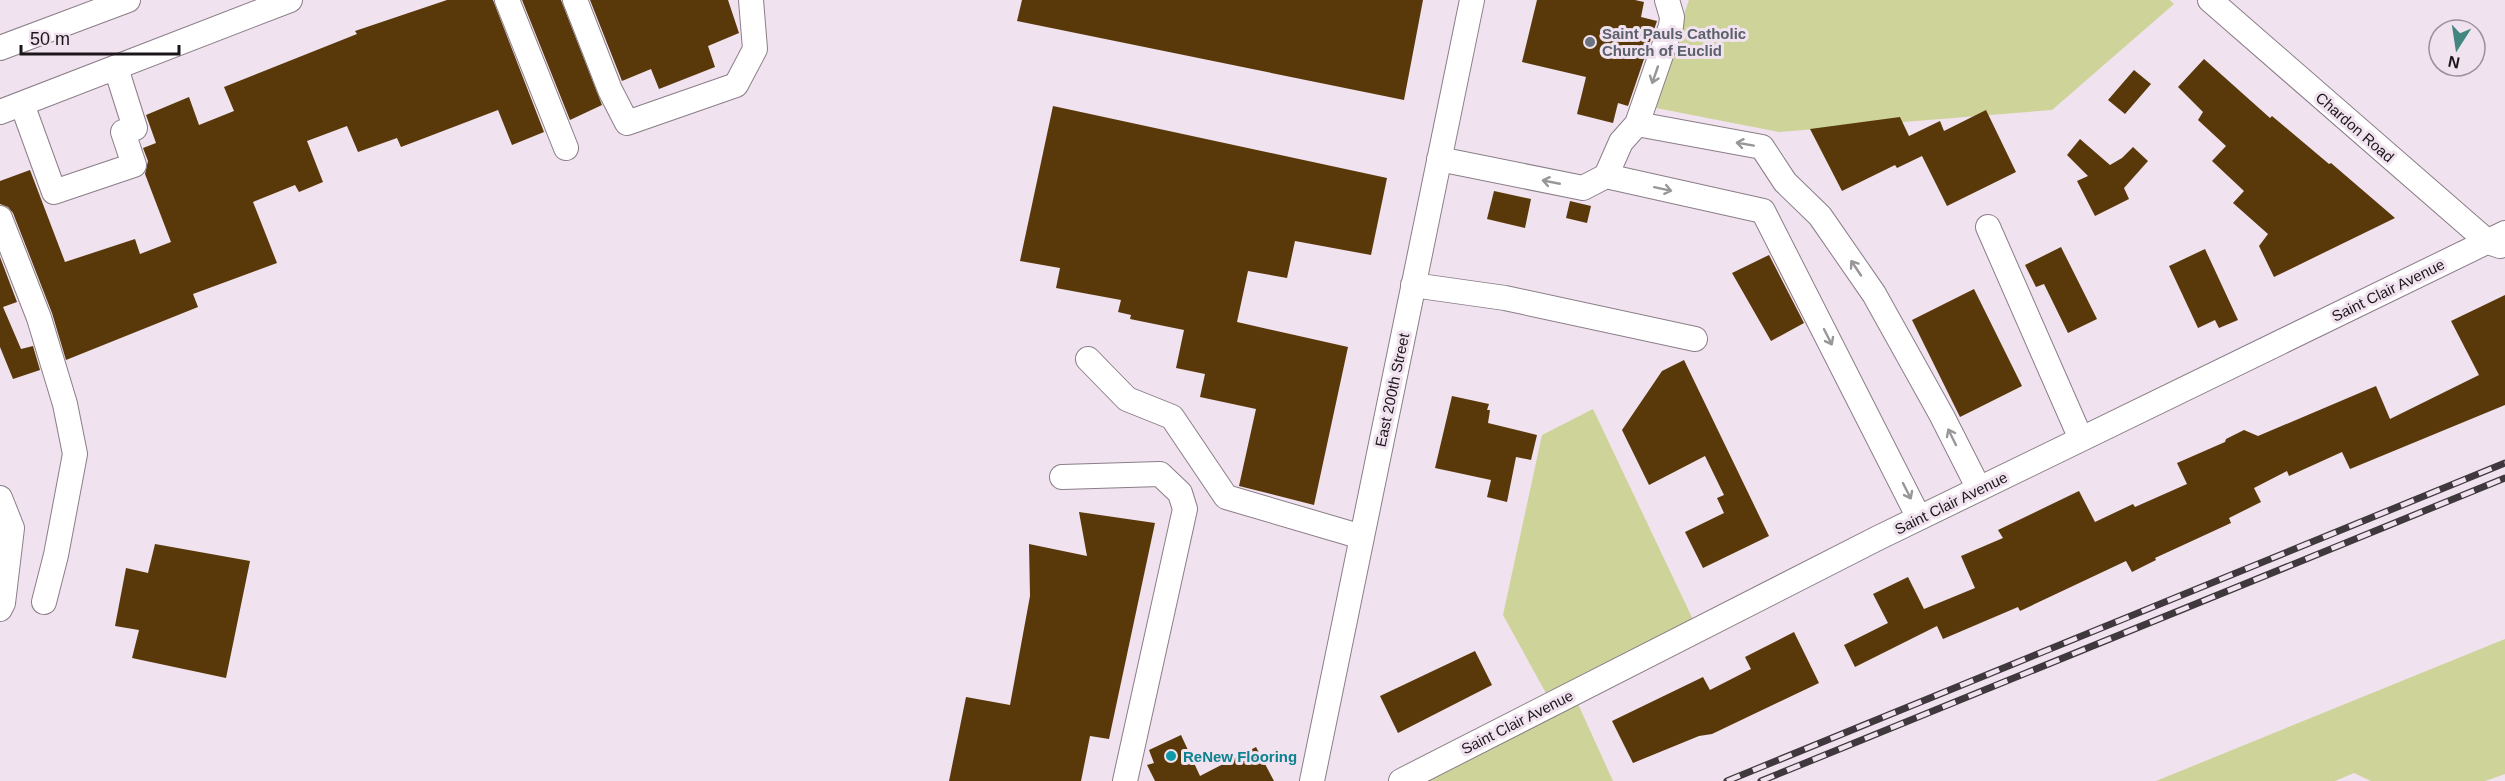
<svg xmlns="http://www.w3.org/2000/svg" width="2505" height="781" viewBox="0 0 2505 781" font-family="Arial,sans-serif">
	<style>
		.green { fill: #ced499 }
		.building { fill: #593809 }
		.lines { fill: none; stroke-linecap: round; stroke-linejoin: round }
		.minor-casing { stroke: #8a7e88; stroke-width: 26 }
		.minor { stroke: #fff; stroke-width: 24 }
		.rail-casing { stroke: #3f393e; stroke-width: 7 }
		.rail { stroke: #f0e2ee; stroke-width: 4.5; stroke-dasharray: 14; stroke-linecap: butt }
		.oneway { stroke: #989698 }
		.worship-dot { fill: #6b7280; stroke: #f0e2ee; stroke-width: 2 }
		.culture-dot { fill: #0f9aa8; stroke: #f0e2ee; stroke-width: 2 }
		.labels { text-anchor: middle; dominant-baseline: central; stroke-width: 6; stroke-linejoin: round; paint-order: stroke }
		.worship-label { font-size: 15px; font-weight: bold; fill: #5b616d; stroke: #f0e2ee; text-anchor: start }
		.street-label { font-size: 15px; fill: #1a161a; stroke: #f0e2ee }
		.culture-label { font-size: 15px; font-weight: bold; fill: #0d838f; stroke: #f0e2ee; text-anchor: start }
	</style>
	<rect width="100%" height="100%" fill="#f0e2ee"/>
	<!-- green -->
	<path class="green" d="M 1689,0 L 2170,0 L 2174,4 L 2052,110 L 1779,132 L 1651,107 Z
		M 1593,409 L 1698,630 L 1573,693 L 1613,781 L 1401,781 L 1552,704 L 1503,615 L 1542,435 Z
		M 2505,639 L 2505,774 L 2485,781 L 2371,781 L 2354,773 L 2335,781 L 2156,781 Z"/>
	<!-- building -->
	<path class="building" d="M 447,0 L 493,0 L 544,132 L 512,145 L 498,110 L 401,147 L 397,138 L 358,152 L 347,126 L 307,141 L 323,182 L 299,192 L 295,185 L 253,202 L 277,263 L 193,294 L 198,307 L 66,360 L 52,313 L 13,213 L 8,207 L 0,204 L 0,181 L 30,170 L 65,262 L 135,239 L 140,254 L 171,242 L 145,174 L 148,161 L 143,148 L 156,143 L 146,115 L 189,97 L 199,125 L 234,111 L 224,87 L 357,34 L 355,31 Z
		M 522,0 L 561,0 L 602,105 L 570,120 Z
		M 590,0 L 728,0 L 739,33 L 708,46 L 715,67 L 659,89 L 651,69 L 622,81 Z
		M 1022,0 L 1423,0 L 1404,100 L 1017,21 Z
		M 1537,0 L 1635,0 L 1644,2 L 1641,17 L 1657,21 L 1628,106 L 1618,103 L 1613,123 L 1577,114 L 1586,77 L 1522,62 Z
		M 2204,59 L 2270,118 L 2272,116 L 2329,164 L 2331,163 L 2395,218 L 2274,277 L 2259,246 L 2268,234 L 2233,203 L 2244,191 L 2212,161 L 2226,146 L 2198,120 L 2203,112 L 2178,87 Z
		M 2134,70 L 2151,84 L 2125,114 L 2108,100 Z
		M 1053,106 L 1387,178 L 1371,255 L 1295,241 L 1287,278 L 1248,271 L 1237,322 L 1348,347 L 1314,505 L 1239,486 L 1256,409 L 1200,397 L 1205,374 L 1176,368 L 1184,330 L 1130,319 L 1131,315 L 1118,312 L 1121,300 L 1056,288 L 1060,268 L 1020,261 Z
		M 1986,110 L 2016,172 L 1947,206 L 1922,156 L 1897,168 L 1895,165 L 1842,191 L 1810,129 L 1900,117 L 1909,136 L 1940,121 L 1944,131 Z
		M 2080,139 L 2110,165 L 2122,158 L 2133,147 L 2148,161 L 2124,188 L 2129,199 L 2095,216 L 2077,181 L 2088,176 L 2067,155 Z
		M 1494,191 L 1531,199 L 1525,228 L 1487,219 Z
		M 1570,201 L 1591,206 L 1587,223 L 1566,218 Z
		M 2061,247 L 2097,319 L 2068,333 L 2044,284 L 2036,287 L 2025,265 Z
		M 2205,249 L 2238,320 L 2219,328 L 2215,320 L 2198,328 L 2169,266 Z
		M 1769,255 L 1804,323 L 1771,341 L 1732,273 Z
		M 0,257 L 17,302 L 3,307 L 21,349 L 33,346 L 40,370 L 13,379 L 0,347 Z
		M 1974,289 L 2022,386 L 1960,417 L 1912,320 Z
		M 2505,295 L 2505,405 L 2350,469 L 2342,452 L 2289,476 L 2287,471 L 2254,488 L 2261,502 L 2229,518 L 2231,523 L 2155,558 L 2156,560 L 2132,572 L 2126,561 L 2020,611 L 2018,607 L 1943,639 L 1937,626 L 1855,667 L 1844,645 L 1888,623 L 1873,594 L 1908,577 L 1924,609 L 1975,588 L 1961,556 L 2003,538 L 1998,530 L 2079,491 L 2095,522 L 2133,504 L 2135,507 L 2187,484 L 2177,463 L 2225,442 L 2226,439 L 2244,430 L 2258,436 L 2376,386 L 2390,419 L 2479,375 L 2451,321 Z
		M 1684,360 L 1769,536 L 1703,568 L 1685,532 L 1724,513 L 1717,498 L 1724,495 L 1705,456 L 1649,485 L 1622,430 L 1662,371 Z
		M 1452,396 L 1489,404 L 1487,410 L 1490,410 L 1488,423 L 1537,435 L 1531,460 L 1516,457 L 1507,502 L 1487,497 L 1491,480 L 1435,468 Z
		M 1079,512 L 1155,523 L 1109,739 L 1090,736 L 1081,781 L 949,781 L 966,697 L 1010,705 L 1030,596 L 1029,544 L 1087,556 Z
		M 155,544 L 250,561 L 226,678 L 132,658 L 139,630 L 115,626 L 126,568 L 148,573 Z
		M 1794,632 L 1819,683 L 1712,734 L 1699,736 L 1633,763 L 1612,721 L 1703,677 L 1710,690 L 1751,669 L 1745,657 Z
		M 1475,651 L 1492,685 L 1398,733 L 1380,696 Z
		M 1181,735 L 1200,776 L 1256,747 L 1274,781 L 1155,781 L 1147,765 L 1154,763 L 1149,750 Z"/>
	<g class="lines">
		<!-- minor casing -->
		<g class="minor-casing">
			<path id="minor" d="M 507,0 L 566,148
				M 575,0 L 610,90 L 627,123 L 736,85 L 755,49 L 751,0
				M 2210,0 L 2488,242 L 2500,246
				M 0,48 L 128,0
				M 22,104 L 54,192 L 134,165 L 123,132 L 135,128 L 116,68
				M 0,112 L 290,0
				M 1637,124 L 1671,26 L 1672,17 L 1667,0
				M 1439,159 L 1583,188 L 1606,176 L 1621,142 L 1637,124 L 1762,147 L 1785,182 L 1820,216 L 1874,294 L 1942,416 L 1979,489
				M 1606,176 L 1763,211 L 1919,518
				M 0,218 L 39,318 L 65,404 L 75,454 L 56,555 L 44,602
				M 1988,227 L 2081,439
				M 1413,285 L 1505,298 L 1695,339
				M 1088,359 L 1127,399 L 1172,417 L 1226,497 L 1362,537
				M 1062,477 L 1160,474 L 1180,493 L 1185,509 L 1125,781
				M 0,498 L 12,528 L 3,603 L 0,609
				M 1312,781 L 1472,0
				M 1401,781 L 1878,538 L 2505,233"/>
		</g>
		<!-- minor -->
		<use href="#minor" class="minor"/>
		<!-- rail casing -->
		<g class="rail-casing">
			<path id="rail" d="M 1727,781 L 2505,463
				M 1761,781 L 2505,478"/>
		</g>
		<!-- rail -->
		<use href="#rail" class="rail"/>
	</g>
	<!-- one-way arrows -->
	<defs><path id="oneway-shaft" d="M-6 0H5M1.5-3L5.5 0L1.5 3" fill="none" stroke-width="1.6" stroke-linecap="round" stroke-linejoin="round" transform="scale(1.5)"/></defs>
	<g class="oneway">
		<use href="#oneway-shaft" transform="translate(1655 75) rotate(109)"/>
		<use href="#oneway-shaft" transform="translate(1745 144) rotate(-170)"/>
		<use href="#oneway-shaft" transform="translate(1551 182) rotate(-169)"/>
		<use href="#oneway-shaft" transform="translate(1663 189) rotate(12)"/>
		<use href="#oneway-shaft" transform="translate(1856 268) rotate(-124)"/>
		<use href="#oneway-shaft" transform="translate(1828 337) rotate(63)"/>
		<use href="#oneway-shaft" transform="translate(1952 437) rotate(-116)"/>
		<use href="#oneway-shaft" transform="translate(1907 491) rotate(63)"/>
	</g>
	<!-- markers -->
	<circle class="worship-dot" cx="1590" cy="42" r="6"/>
	<circle class="culture-dot" cx="1171" cy="756" r="6"/>
	<g class="labels">
		<!-- worship labels -->
		<g class="worship-label">
			<text x="1602" y="33">Saint Pauls Catholic<tspan x="1602" dy="17">Church of Euclid</tspan></text>
		</g>
		<!-- street labels -->
		<g class="street-label">
			<text transform="translate(2355 127) rotate(41)">Chardon Road</text>
			<text transform="translate(2388 290) rotate(-26)">Saint Clair Avenue</text>
			<text transform="translate(1392 390) rotate(-78)">East 200th Street</text>
			<text transform="translate(1951 503) rotate(-26)">Saint Clair Avenue</text>
			<text transform="translate(1517 722) rotate(-27)">Saint Clair Avenue</text>
		</g>
		<!-- culture labels -->
		<g class="culture-label">
			<text x="1183" y="756">ReNew Flooring</text>
		</g>
	</g>
	<!-- north arrow -->
	<g transform="translate(2457 48) rotate(192)"><circle r="28" fill="#f0e2ee" stroke="#9a9099" stroke-width="1.5"/>
	<path d="M0-4.5L10 22L0 15L-10 22Z" fill="#41877f"/>
	<text y="-9" font-size="16" font-weight="bold" text-anchor="middle" fill="#1a161a">N</text>
	</g>
	<!-- scale -->
	<path d="M21 45v9h158v-9" fill="none" stroke="#1a161a" stroke-width="3"/>
	<text x="30" y="45" font-size="18" fill="#1a161a" stroke="#f0e2ee" stroke-width="4.5" paint-order="stroke">50 m</text>
</svg>
